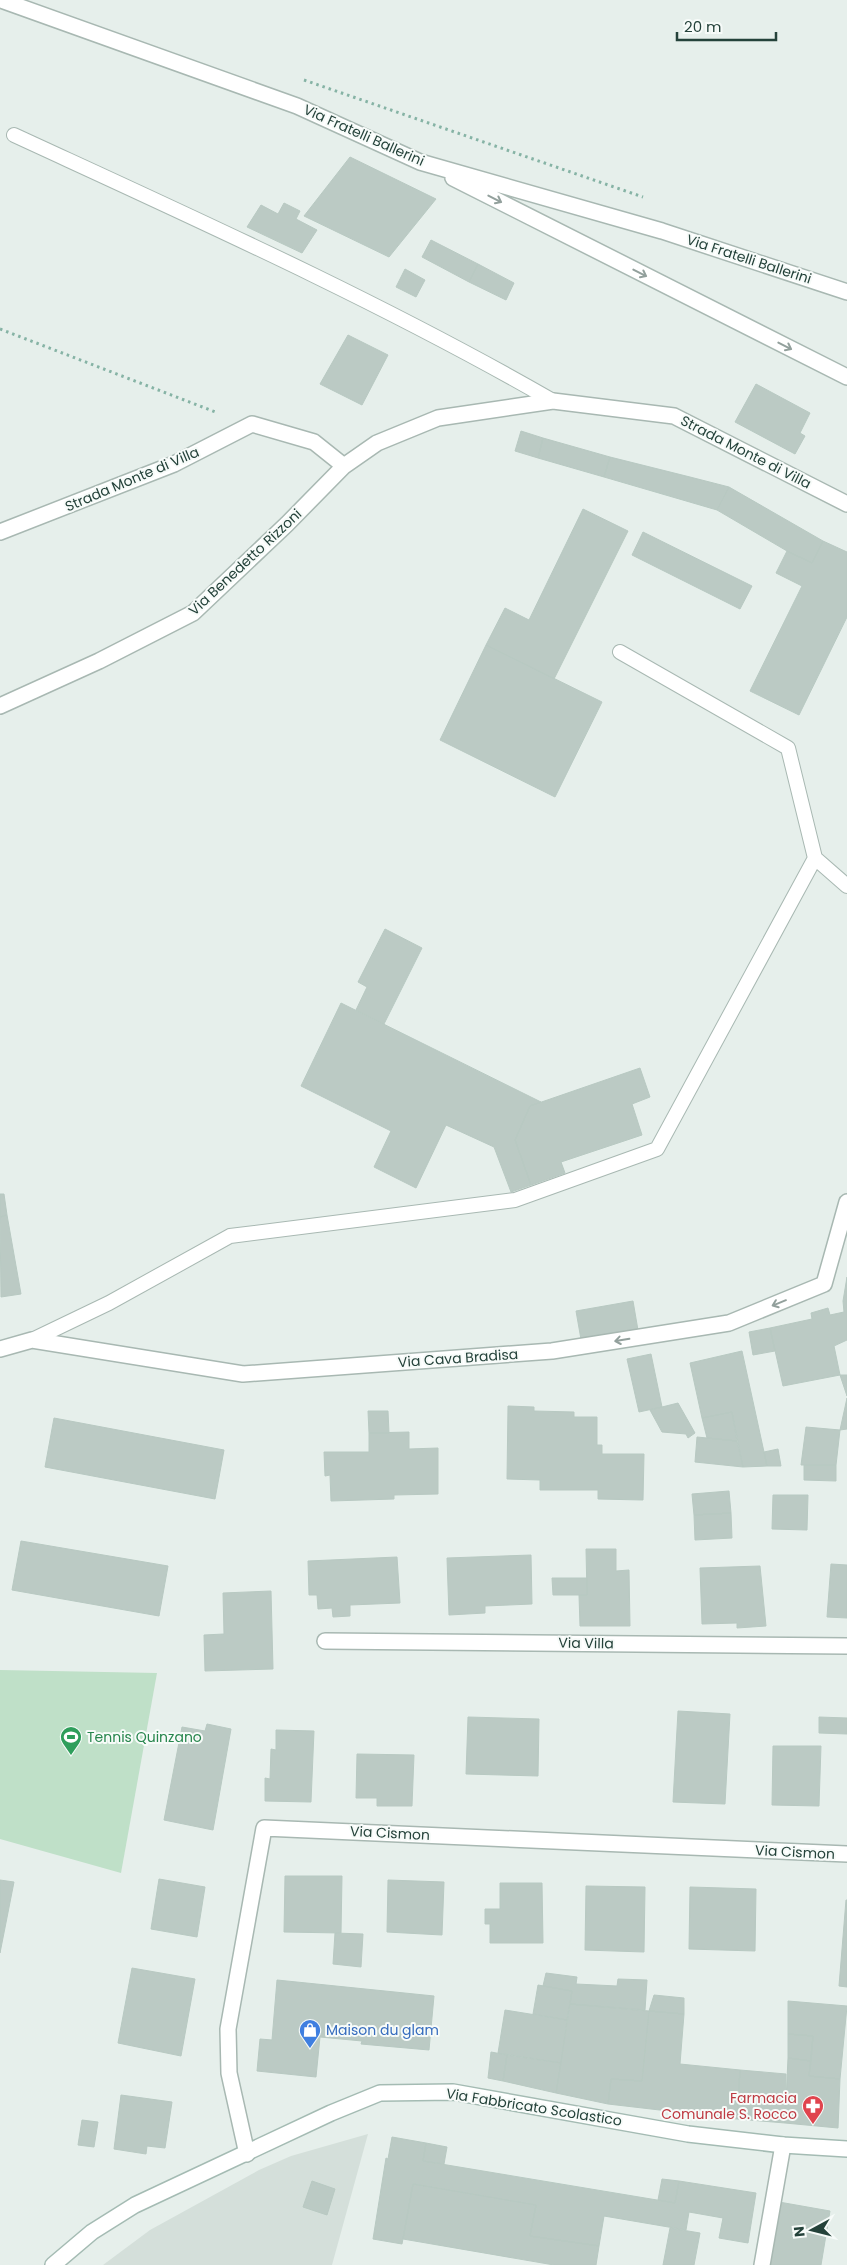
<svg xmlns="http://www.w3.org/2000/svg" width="847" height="2265" viewBox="0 0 847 2265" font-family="Poppins,sans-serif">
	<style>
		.built { fill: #d4dfda }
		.green { fill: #bfe0c8 }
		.building { fill: #bbcac4; stroke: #b8c9c2 }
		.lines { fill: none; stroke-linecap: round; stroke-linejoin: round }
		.lane-casing { stroke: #a8b8b2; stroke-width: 16 }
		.street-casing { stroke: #a8b8b2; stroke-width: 18 }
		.secondary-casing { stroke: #a4bbb3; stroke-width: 18 }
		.path { stroke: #86b3a5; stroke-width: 3; stroke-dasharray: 2.5 4; stroke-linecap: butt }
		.lane { stroke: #fff; stroke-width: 14 }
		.street { stroke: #fff; stroke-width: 15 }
		.secondary { stroke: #fff; stroke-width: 15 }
		.oneway { stroke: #92a09c }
		.labels { text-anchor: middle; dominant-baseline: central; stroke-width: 4; stroke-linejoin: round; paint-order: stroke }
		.street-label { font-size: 14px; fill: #24423a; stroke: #f7fbf9 }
		.leisure-label { font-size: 14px; fill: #27864d; stroke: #f7fbf9; text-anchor: start }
		.shop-label { font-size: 14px; fill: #366cbe; stroke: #f7fbf9; text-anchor: start }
		.health-label { font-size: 14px; fill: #be3a42; stroke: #f7fbf9; text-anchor: end }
	</style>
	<rect width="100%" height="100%" fill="#e6efeb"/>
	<!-- built -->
	<path class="built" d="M 368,2134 L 332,2265 L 103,2265 L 150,2230 L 259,2170 L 291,2156 Z"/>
	<!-- green -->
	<path class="green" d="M 0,1670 L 157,1673 L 121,1873 L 0,1839 Z"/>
	<!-- building -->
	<path class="building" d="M 350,157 L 436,199 L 389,257 L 304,216 Z
		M 284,203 L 300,211 L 296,219 L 317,230 L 302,253 L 247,227 L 261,205 L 278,214 Z
		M 431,240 L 478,264 L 469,282 L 422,257 Z
		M 478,264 L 514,283 L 506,300 L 469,282 Z
		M 405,269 L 425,280 L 416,297 L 396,287 Z
		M 348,335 L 388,355 L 362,405 L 320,384 Z
		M 756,384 L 810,413 L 800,433 L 805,436 L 795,454 L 735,422 Z
		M 521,431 L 543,438 L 538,458 L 515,451 Z
		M 543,438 L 610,457 L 604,477 L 538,458 Z
		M 610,457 L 690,477 L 729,487 L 717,510 L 604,477 Z
		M 729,487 L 823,541 L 812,563 L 787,551 L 717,510 Z
		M 583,509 L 628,531 L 554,679 L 486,645 L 505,608 L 529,620 Z
		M 643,532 L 752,586 L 740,609 L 632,555 Z
		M 823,541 L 847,552 L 847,617 L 799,715 L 750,691 L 802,586 L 776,573 L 787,551 L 812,563 Z
		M 486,645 L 602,702 L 555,797 L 440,740 Z
		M 385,929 L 422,948 L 384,1024 L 356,1010 L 367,987 L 358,982 Z
		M 341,1003 L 541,1102 L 530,1106 L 515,1140 L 531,1185 L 511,1192 L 494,1147 L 446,1125 L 416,1188 L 374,1167 L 391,1131 L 301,1086 Z
		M 640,1068 L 650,1097 L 632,1104 L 642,1135 L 561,1162 L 565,1173 L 531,1185 L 515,1140 L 530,1106 Z
		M 0,1194 L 4,1194 L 7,1215 L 0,1217 Z
		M 7,1215 L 21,1294 L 1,1297 L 0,1217 Z
		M 847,1277 L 847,1340 L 834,1346 L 840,1375 L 783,1386 L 770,1328 L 812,1319 L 811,1313 L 828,1308 L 830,1315 L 844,1312 L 843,1301 Z
		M 633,1301 L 639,1336 L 582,1345 L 576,1311 Z
		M 770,1328 L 775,1351 L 753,1355 L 749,1332 Z
		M 742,1351 L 764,1452 L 767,1466 L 743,1467 L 732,1412 L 702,1418 L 690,1363 Z
		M 651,1354 L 662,1407 L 639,1412 L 627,1359 Z
		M 840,1375 L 847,1375 L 847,1396 Z
		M 847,1398 L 847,1429 L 840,1430 Z
		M 678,1403 L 695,1433 L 688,1438 L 686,1434 L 662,1432 L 650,1410 Z
		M 508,1406 L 534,1407 L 534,1411 L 574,1412 L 574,1417 L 597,1417 L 597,1445 L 602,1445 L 602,1454 L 644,1454 L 643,1500 L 598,1499 L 598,1490 L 540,1490 L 540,1480 L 507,1479 Z
		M 368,1411 L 388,1411 L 389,1433 L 369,1433 Z
		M 732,1412 L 737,1441 L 707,1438 L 702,1418 Z
		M 54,1418 L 224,1450 L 215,1499 L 45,1467 Z
		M 806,1427 L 840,1430 L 836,1465 L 801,1465 Z
		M 409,1432 L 409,1449 L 438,1448 L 438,1494 L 394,1495 L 394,1499 L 331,1501 L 330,1475 L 325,1476 L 324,1452 L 369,1452 L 369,1433 Z
		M 697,1437 L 737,1441 L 743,1467 L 695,1462 Z
		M 778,1449 L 781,1466 L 767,1466 L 764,1452 Z
		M 804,1465 L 836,1465 L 836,1481 L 804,1480 Z
		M 729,1491 L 731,1513 L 694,1515 L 692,1494 Z
		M 773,1495 L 808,1495 L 807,1530 L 772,1529 Z
		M 731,1513 L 732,1538 L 695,1540 L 694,1515 Z
		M 21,1541 L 168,1566 L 159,1616 L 12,1590 Z
		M 586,1549 L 616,1549 L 616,1571 L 629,1570 L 630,1626 L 580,1626 L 579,1595 L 587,1595 Z
		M 531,1555 L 532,1604 L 485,1606 L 485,1613 L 449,1615 L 447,1558 Z
		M 397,1557 L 400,1603 L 350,1605 L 350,1616 L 333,1617 L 332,1608 L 318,1609 L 317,1595 L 309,1595 L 308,1561 Z
		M 831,1564 L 847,1565 L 847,1618 L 827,1617 Z
		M 760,1566 L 766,1626 L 737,1628 L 737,1623 L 702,1624 L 700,1568 Z
		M 552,1578 L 587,1578 L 587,1595 L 553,1595 Z
		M 271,1591 L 273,1669 L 205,1671 L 204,1635 L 224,1634 L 223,1593 Z
		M 678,1711 L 730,1714 L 725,1804 L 673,1802 Z
		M 468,1717 L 539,1719 L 538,1776 L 466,1774 Z
		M 819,1717 L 847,1718 L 847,1734 L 819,1733 Z
		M 207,1724 L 231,1729 L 213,1830 L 164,1820 L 182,1727 L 205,1731 Z
		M 276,1730 L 314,1731 L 311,1802 L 265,1801 L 265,1778 L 270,1779 L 271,1749 L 276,1750 Z
		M 773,1746 L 821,1746 L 819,1806 L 772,1805 Z
		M 357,1754 L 414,1755 L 412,1806 L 377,1806 L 377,1798 L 356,1798 Z
		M 285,1876 L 342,1876 L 341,1933 L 284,1932 Z
		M 159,1879 L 205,1887 L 197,1937 L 151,1929 Z
		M 0,1880 L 14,1882 L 0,1953 Z
		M 388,1880 L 444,1882 L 442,1935 L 387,1932 Z
		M 500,1883 L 542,1883 L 543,1943 L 490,1943 L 490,1924 L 485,1924 L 485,1909 L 500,1909 Z
		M 586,1886 L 645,1887 L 644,1952 L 585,1950 Z
		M 690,1887 L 756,1889 L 755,1951 L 689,1949 Z
		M 846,1900 L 847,1900 L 847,1987 L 839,1986 Z
		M 335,1933 L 363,1934 L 361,1967 L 333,1964 Z
		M 132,1968 L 195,1979 L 181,2056 L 118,2043 Z
		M 546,1973 L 577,1977 L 576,1984 L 617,1986 L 618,1979 L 647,1980 L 645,2010 L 570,2004 L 572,1991 L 543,1986 Z
		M 277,1980 L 434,1996 L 429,2050 L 361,2044 L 362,2041 L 320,2037 L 316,2077 L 257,2071 L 260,2039 L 272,2040 Z
		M 538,1985 L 572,1991 L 567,2020 L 533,2014 Z
		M 654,1995 L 684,1998 L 684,2014 L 649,2011 Z
		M 788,2001 L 847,2006 L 840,2079 L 809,2076 L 813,2036 L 788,2034 Z
		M 570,2004 L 649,2011 L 642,2081 L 611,2079 L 608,2104 L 556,2093 Z
		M 505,2010 L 567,2020 L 561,2063 L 498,2053 Z
		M 649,2011 L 684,2014 L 680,2064 L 740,2070 L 737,2119 L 608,2104 L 611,2079 L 642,2081 Z
		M 788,2034 L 813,2036 L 811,2061 L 788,2058 Z
		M 491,2052 L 507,2055 L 503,2081 L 488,2078 Z
		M 507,2055 L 561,2063 L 556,2093 L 503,2081 Z
		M 788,2058 L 811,2061 L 809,2076 L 840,2079 L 838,2128 L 785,2123 Z
		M 740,2070 L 786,2074 L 785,2123 L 737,2119 Z
		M 121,2095 L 172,2102 L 165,2148 L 147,2146 L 146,2154 L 114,2149 Z
		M 82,2120 L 98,2122 L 94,2147 L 78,2145 Z
		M 392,2137 L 426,2143 L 423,2161 L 675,2203 L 679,2181 L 756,2193 L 748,2243 L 719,2238 L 723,2218 L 689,2212 L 686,2230 L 604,2216 L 599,2246 L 530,2236 L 536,2205 L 413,2184 L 402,2244 L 373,2239 L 386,2158 L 388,2159 Z
		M 426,2143 L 447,2147 L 444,2164 L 423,2161 Z
		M 662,2179 L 679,2181 L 675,2203 L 658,2200 Z
		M 312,2181 L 335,2189 L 327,2215 L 303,2207 Z
		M 413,2184 L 536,2205 L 530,2236 L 599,2246 L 596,2265 L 554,2265 L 403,2239 Z
		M 779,2202 L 830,2211 L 821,2265 L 768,2265 Z
		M 670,2228 L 700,2233 L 694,2265 L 663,2265 Z"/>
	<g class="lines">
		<!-- lane casing -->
		<g class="lane-casing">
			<path id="lane" d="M 14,135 C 196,219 379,301 553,401
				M 620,652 L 788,748 L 815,858
				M 32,1340 L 109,1303 L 230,1236 L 515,1200 L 657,1149 L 815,858 L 847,886"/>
		</g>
		<!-- street casing -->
		<g class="street-casing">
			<path id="street" d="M 1,0 L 297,106 L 420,162 L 662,231 L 847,292
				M 453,178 L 847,377
				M 0,532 L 174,464 L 252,424 L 314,442 L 344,466
				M 0,706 L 99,661 L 193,613 L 287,524 L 344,466 L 377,443 L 438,418 L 553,401 L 674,416 L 847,504
				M 0,1349 L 32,1340 L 243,1374 L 552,1351 L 729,1323 L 824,1284 L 847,1202
				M 325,1641 L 847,1646
				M 247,2154 L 229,2073 L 228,2029 L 264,1828 L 847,1854
				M 762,2265 L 783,2145"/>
		</g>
		<!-- secondary casing -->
		<g class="secondary-casing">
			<path id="secondary" d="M 53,2265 L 92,2232 L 135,2205 L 331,2113 L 380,2093 L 453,2092 L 688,2134 L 783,2145 L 847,2149"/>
		</g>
		<!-- path -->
		<path class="path" d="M 304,80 L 643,197
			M 0,329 L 218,413"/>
		<!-- lane -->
		<use href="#lane" class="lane"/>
		<!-- street -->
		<use href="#street" class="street"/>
		<!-- secondary -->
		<use href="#secondary" class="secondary"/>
	</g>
	<!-- one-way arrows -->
	<defs><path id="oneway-shaft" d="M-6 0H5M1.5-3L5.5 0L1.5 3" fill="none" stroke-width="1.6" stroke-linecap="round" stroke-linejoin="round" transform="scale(1.25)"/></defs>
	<g class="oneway">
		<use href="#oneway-shaft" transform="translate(495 199) rotate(27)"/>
		<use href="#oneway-shaft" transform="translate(640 273) rotate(27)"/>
		<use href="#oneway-shaft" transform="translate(785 346) rotate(27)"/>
		<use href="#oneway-shaft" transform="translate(779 1303) rotate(158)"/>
		<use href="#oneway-shaft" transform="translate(622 1340) rotate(171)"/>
	</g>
	<!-- icons -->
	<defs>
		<g id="stadium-pin" transform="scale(1.125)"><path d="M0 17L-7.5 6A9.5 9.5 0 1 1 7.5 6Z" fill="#2e9e5b" stroke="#f7fbf9"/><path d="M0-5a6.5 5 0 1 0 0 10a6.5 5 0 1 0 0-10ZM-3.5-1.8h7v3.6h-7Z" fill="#fff"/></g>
		<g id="shop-pin" transform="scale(1.125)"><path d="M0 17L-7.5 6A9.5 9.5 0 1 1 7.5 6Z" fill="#3f7fe0" stroke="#f7fbf9"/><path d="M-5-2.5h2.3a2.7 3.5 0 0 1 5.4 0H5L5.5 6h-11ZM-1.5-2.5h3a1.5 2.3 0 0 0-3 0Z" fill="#fff"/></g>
		<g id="pharmacy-pin" transform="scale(1.125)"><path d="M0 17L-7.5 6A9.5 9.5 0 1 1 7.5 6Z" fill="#e0444e" stroke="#f7fbf9"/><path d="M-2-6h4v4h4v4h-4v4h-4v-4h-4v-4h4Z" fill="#fff"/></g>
	</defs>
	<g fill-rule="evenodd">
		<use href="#stadium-pin" x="71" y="1737"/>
		<use href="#shop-pin" x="310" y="2030"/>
		<use href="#pharmacy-pin" x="813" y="2106"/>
	</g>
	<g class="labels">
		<!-- street labels -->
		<g class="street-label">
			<text transform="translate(364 135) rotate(24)">Via Fratelli Ballerini</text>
			<text transform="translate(749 259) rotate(18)">Via Fratelli Ballerini</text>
			<text transform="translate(746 452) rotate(27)">Strada Monte di Villa</text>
			<text transform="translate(132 479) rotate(-23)">Strada Monte di Villa</text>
			<text transform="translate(245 562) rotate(-43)">Via Benedetto Rizzoni</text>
			<text transform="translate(458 1358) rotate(-4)">Via Cava Bradisa</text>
			<text transform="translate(586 1643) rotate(1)">Via Villa</text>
			<text transform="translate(390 1833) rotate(3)">Via Cismon</text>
			<text transform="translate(795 1852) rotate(3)">Via Cismon</text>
			<text transform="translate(534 2107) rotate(9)">Via Fabbricato Scolastico</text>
		</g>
		<!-- leisure labels -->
		<g class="leisure-label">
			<text x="87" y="1737">Tennis Quinzano</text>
		</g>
		<!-- shop labels -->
		<g class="shop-label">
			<text x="326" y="2030">Maison du glam</text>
		</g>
		<!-- health labels -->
		<g class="health-label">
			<text x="797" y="2098">Farmacia<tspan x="797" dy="16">Comunale S. Rocco</tspan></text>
		</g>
	</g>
	<!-- north arrow -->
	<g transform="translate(812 2230) rotate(263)" stroke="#f7fbf9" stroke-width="4" paint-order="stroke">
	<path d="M0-4L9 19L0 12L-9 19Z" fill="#24423a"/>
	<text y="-8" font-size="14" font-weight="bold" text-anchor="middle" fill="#24423a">N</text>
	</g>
	<!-- scale -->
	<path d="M677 32v8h99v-8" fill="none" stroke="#24423a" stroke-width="2.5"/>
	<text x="684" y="32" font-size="15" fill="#24423a" stroke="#f7fbf9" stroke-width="4" paint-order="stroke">20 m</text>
</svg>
